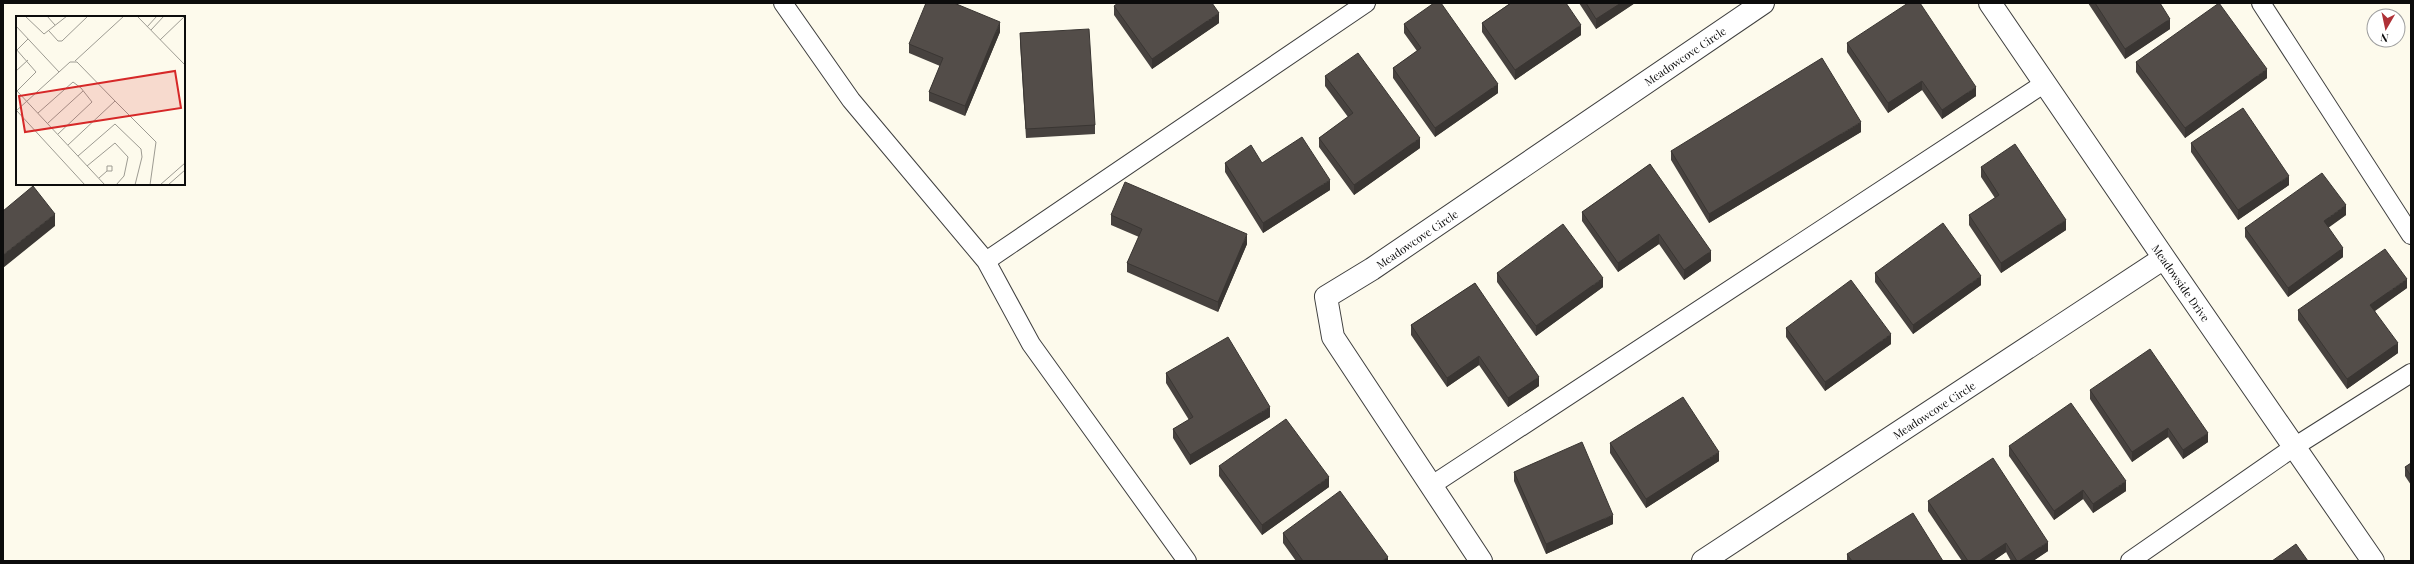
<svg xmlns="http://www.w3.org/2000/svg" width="2414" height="564" viewBox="0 0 2414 564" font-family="'Playfair Display',serif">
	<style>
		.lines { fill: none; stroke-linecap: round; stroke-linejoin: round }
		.service-casing { stroke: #3f3f3f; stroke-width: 20 }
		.minor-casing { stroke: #3f3f3f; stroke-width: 24 }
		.service { stroke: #fff; stroke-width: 18 }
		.minor { stroke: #fff; stroke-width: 22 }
		.wall { fill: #47423f }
		.shaded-wall { fill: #3a3633 }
		.building { fill: #534d49; stroke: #3a3633 }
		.labels { text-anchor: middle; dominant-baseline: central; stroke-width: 4; stroke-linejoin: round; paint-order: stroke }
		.street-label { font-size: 11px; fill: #0c0c0c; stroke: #fff }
		.inset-road { fill: none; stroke: #9d9b92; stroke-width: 1 }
		.view { fill: #d62828; fill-opacity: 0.15; stroke: #d62828; stroke-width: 2 }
		.inset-edge { fill: none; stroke: #0c0c0c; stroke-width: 2 }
	</style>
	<rect width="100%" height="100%" fill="#fdfaec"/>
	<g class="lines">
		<!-- service casing -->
		<g class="service-casing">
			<path id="service" d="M 783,3 L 851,100 L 986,261 L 1366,3
				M 2261,3 L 2411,235
				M 986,261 L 1031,344 L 1187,561
				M 1432,485 L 2045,83
				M 2130,561 L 2294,447 L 2411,373"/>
		</g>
		<!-- minor casing -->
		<g class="minor-casing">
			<path id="minor" d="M 1990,3 L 2164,258 L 2373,561
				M 1481,561 L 1333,337 L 1326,297 L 1372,269 L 1763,3
				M 1703,561 L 2164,258"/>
		</g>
		<!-- service -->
		<use href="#service" class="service"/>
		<!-- minor -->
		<use href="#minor" class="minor"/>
	</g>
	<!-- wall -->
	<path class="wall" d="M 1508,3 L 1566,3 L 1581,35 L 1515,80 L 1482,32 L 1482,23 L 1509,4 Z
		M 1579,3 L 1635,3 L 1596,29 Z
		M 2088,3 L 2160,3 L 2170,29 L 2125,59 Z
		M 1114,6 L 1219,23 L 1152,69 L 1114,15 Z
		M 1404,24 L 1498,93 L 1435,137 L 1393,78 L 1393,68 L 1417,51 L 1404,33 Z
		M 1000,32 L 965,116 L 929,101 L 929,92 L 940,66 L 909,53 L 909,44 Z
		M 1020,33 L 1095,125 L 1095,134 L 1026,138 L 1020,43 Z
		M 1847,43 L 1976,96 L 1942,119 L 1922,90 L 1888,113 L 1847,52 Z
		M 2136,62 L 2267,78 L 2185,138 L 2136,72 Z
		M 1325,76 L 1420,148 L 1354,195 L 1319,147 L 1319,138 L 1348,117 L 1325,86 Z
		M 1861,132 L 1709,223 L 1671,160 L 1671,151 Z
		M 2191,143 L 2289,185 L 2238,220 L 2191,152 Z
		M 1225,163 L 1262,163 L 1330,190 L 1263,233 L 1225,172 Z
		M 1650,164 L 1711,261 L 1684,280 L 1659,244 L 1618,272 L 1582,221 L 1582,212 Z
		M 1981,167 L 2066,230 L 2001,273 L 1969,225 L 1969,215 L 1995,198 L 1981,177 Z
		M 1111,215 L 1247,244 L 1218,312 L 1127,272 L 1127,263 L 1139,237 L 1111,225 Z
		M 2346,215 L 2328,227 L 2343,257 L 2288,297 L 2245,237 L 2245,228 Z
		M 1497,273 L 1603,287 L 1536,336 L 1497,282 Z
		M 1875,273 L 1981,285 L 1913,334 L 1875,282 Z
		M 1475,283 L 1539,386 L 1508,407 L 1479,365 L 1447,387 L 1411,335 L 1411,325 Z
		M 2407,288 L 2375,311 L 2398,353 L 2347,389 L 2298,320 L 2298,310 Z
		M 1786,328 L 1891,344 L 1825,391 L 1786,337 Z
		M 1166,373 L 1270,417 L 1190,465 L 1173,438 L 1173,429 L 1189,420 L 1166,383 Z
		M 2090,390 L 2208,442 L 2183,459 L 2168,437 L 2132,462 L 2090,399 Z
		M 1610,443 L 1719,461 L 1646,508 L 1610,453 Z
		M 2009,446 L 2126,491 L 2093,513 L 2083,499 L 2054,520 L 2009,456 Z
		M 2411,463 L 2411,485 L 2405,476 L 2405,467 Z
		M 1219,466 L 1329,487 L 1262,535 L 1219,476 Z
		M 1514,472 L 1613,524 L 1546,554 L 1514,481 Z
		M 1928,501 L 2048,551 L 2033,561 L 2011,561 L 2006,552 L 1993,561 L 1962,561 L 1928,511 Z
		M 1283,533 L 1388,561 L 1296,561 L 1283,543 Z
		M 1847,554 L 1943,561 L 1847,561 Z"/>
	<!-- shaded-wall -->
	<path class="shaded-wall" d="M 1621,3 L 1635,3 L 1596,29 L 1596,19 Z
		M 1219,13 L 1219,23 L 1152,69 L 1152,59 Z
		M 2170,19 L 2170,29 L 2125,59 L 2125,49 Z
		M 1000,22 L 1000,32 L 965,116 L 965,106 Z
		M 1581,25 L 1581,35 L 1515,80 L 1515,70 Z
		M 2267,69 L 2267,78 L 2185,138 L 2185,128 Z
		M 1922,81 L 1922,90 L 1888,113 L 1888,103 Z
		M 1498,84 L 1498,93 L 1435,137 L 1435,128 Z
		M 1976,87 L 1976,96 L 1942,119 L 1942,110 Z
		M 1861,122 L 1861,132 L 1709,223 L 1709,214 Z
		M 1420,138 L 1420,148 L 1354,195 L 1354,185 Z
		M 2289,176 L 2289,185 L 2238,220 L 2238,210 Z
		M 1330,180 L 1330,190 L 1263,233 L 1263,223 Z
		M 2346,205 L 2346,215 L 2324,231 L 2324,221 Z
		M 55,214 L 55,226 L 3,268 L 3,255 Z
		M 2066,220 L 2066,230 L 2001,273 L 2001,263 Z
		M 1247,234 L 1247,244 L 1218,312 L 1218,302 Z
		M 1659,234 L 1659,244 L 1618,272 L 1618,263 Z
		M 2343,248 L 2343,257 L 2288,297 L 2288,288 Z
		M 1711,251 L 1711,261 L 1684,280 L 1684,270 Z
		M 1981,276 L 1981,285 L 1913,334 L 1913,325 Z
		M 1603,278 L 1603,287 L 1536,336 L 1536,326 Z
		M 2407,279 L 2407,288 L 2370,314 L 2370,305 Z
		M 1891,334 L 1891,344 L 1825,391 L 1825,382 Z
		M 2398,343 L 2398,353 L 2347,389 L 2347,379 Z
		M 1479,356 L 1479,365 L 1447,387 L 1447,378 Z
		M 1539,377 L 1539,386 L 1508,407 L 1508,398 Z
		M 1270,407 L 1270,417 L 1190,465 L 1190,455 Z
		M 2168,428 L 2168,437 L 2132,462 L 2132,452 Z
		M 2208,433 L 2208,442 L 2183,459 L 2183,450 Z
		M 1719,452 L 1719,461 L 1646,508 L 1646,499 Z
		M 1329,477 L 1329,487 L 1262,535 L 1262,525 Z
		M 2126,481 L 2126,491 L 2093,513 L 2093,504 Z
		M 2083,490 L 2083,499 L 2054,520 L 2054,511 Z
		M 1613,515 L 1613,524 L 1546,554 L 1546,544 Z
		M 2048,542 L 2048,551 L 2033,561 L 2019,561 Z
		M 2006,543 L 2006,552 L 1993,561 L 1979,561 Z
		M 1388,557 L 1388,561 L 1382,561 Z"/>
	<!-- building -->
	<path class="building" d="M 926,3 L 954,3 L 1000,22 L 965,106 L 929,92 L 943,58 L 909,44 Z
		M 1118,3 L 1212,3 L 1219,13 L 1152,59 L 1114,6 Z
		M 1434,3 L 1441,3 L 1498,84 L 1435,128 L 1393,68 L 1421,48 L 1404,24 Z
		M 1511,3 L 1566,3 L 1581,25 L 1515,70 L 1482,23 Z
		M 1586,3 L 1621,3 L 1596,19 Z
		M 1908,3 L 1920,3 L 1976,87 L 1942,110 L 1922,81 L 1888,103 L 1847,43 Z
		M 2095,3 L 2160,3 L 2170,19 L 2125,49 Z
		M 2219,3 L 2267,69 L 2185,128 L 2136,62 Z
		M 1089,29 L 1095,125 L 1026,129 L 1020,33 Z
		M 1358,53 L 1420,138 L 1354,185 L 1319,138 L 1353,113 L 1325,76 Z
		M 1822,58 L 1861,122 L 1709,214 L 1671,151 Z
		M 2243,108 L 2289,176 L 2238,210 L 2191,143 Z
		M 1302,137 L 1330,180 L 1263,223 L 1225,163 L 1251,145 L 1262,163 Z
		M 2015,144 L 2066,220 L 2001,263 L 1969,215 L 1999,195 L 1981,167 Z
		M 1650,164 L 1711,251 L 1684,270 L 1659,234 L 1618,263 L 1582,212 Z
		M 2322,173 L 2346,205 L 2324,221 L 2343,248 L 2288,288 L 2245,228 Z
		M 1125,182 L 1247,234 L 1218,302 L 1127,263 L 1142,229 L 1111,215 Z
		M 33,186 L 55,214 L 3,255 L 3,211 Z
		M 1943,223 L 1981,276 L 1913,325 L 1875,273 Z
		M 1563,224 L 1603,278 L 1536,326 L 1497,273 Z
		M 2385,249 L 2407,279 L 2370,305 L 2398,343 L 2347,379 L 2298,310 Z
		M 1851,280 L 1891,334 L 1825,382 L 1786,328 Z
		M 1475,283 L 1539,377 L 1508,398 L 1479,356 L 1447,378 L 1411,325 Z
		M 1228,337 L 1270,407 L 1190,455 L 1173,429 L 1193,417 L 1166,373 Z
		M 2150,349 L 2208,433 L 2183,450 L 2168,428 L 2132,452 L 2090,390 Z
		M 1683,397 L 1719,452 L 1646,499 L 1610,443 Z
		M 2071,403 L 2126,481 L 2093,504 L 2083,490 L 2054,511 L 2009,446 Z
		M 1286,419 L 1329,477 L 1262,525 L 1219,466 Z
		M 1582,442 L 1613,515 L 1546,544 L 1514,472 Z
		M 1993,458 L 2048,542 L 2019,561 L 2017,561 L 2006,543 L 1979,561 L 1968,561 L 1928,501 Z
		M 2411,463 L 2411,476 L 2405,467 Z
		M 1340,491 L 1388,557 L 1382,561 L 1303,561 L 1283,533 Z
		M 1913,513 L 1943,561 L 1852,561 L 1847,554 Z
		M 2296,544 L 2308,561 L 2272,561 Z"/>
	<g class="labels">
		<!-- street labels -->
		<g class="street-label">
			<text transform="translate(1685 56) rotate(-34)">Meadowcove Circle</text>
			<text transform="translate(1417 239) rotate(-34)">Meadowcove Circle</text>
			<text transform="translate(2181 283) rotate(55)">Meadowside Drive</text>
			<text transform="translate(1934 410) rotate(-33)">Meadowcove Circle</text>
		</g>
	</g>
	<!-- overview -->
	<g transform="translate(16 16)">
		<rect width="169" height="169" fill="#fdfaec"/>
		<path class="inset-road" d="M 9,0 L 28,18 L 51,0M 31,0 L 39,9M 121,0 L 169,49M 0,10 L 43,56 L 0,95M 131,11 L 141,0M 135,14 L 148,0M 33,15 L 42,25 L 46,25 L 72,0M 144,24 L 169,0M 0,33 L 20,56 L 0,76M 0,35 L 12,23M 59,45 L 108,0M 0,55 L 12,44M 43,56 L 54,46 L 61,46 L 99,85M 1,75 L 89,169M 1,95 L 69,169M 22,97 L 57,66 L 65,72 L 76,86 L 42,118M 32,107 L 67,75M 52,129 L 99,85 L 140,126 L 134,169M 62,140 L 99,108 L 125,133 L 126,141 L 119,169M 71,150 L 99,127 L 112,141 L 108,160 L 100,169M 83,162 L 91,155 L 96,155 L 96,150 L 91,150 L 91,155M 144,169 L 169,147M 152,169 L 169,154"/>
		<path class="view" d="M 159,55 L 165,92 L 9,116 L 3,80 Z"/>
		<rect width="169" height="169" class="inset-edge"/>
	</g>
	<!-- border -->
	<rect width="2414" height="564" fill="none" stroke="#0c0c0c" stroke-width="8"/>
	<!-- north arrow -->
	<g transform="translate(2386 28) rotate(189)"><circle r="19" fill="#ffffff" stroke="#9e9e9e"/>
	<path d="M0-3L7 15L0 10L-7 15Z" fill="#af3137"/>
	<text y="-6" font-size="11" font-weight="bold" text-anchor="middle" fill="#0c0c0c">N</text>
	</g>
</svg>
